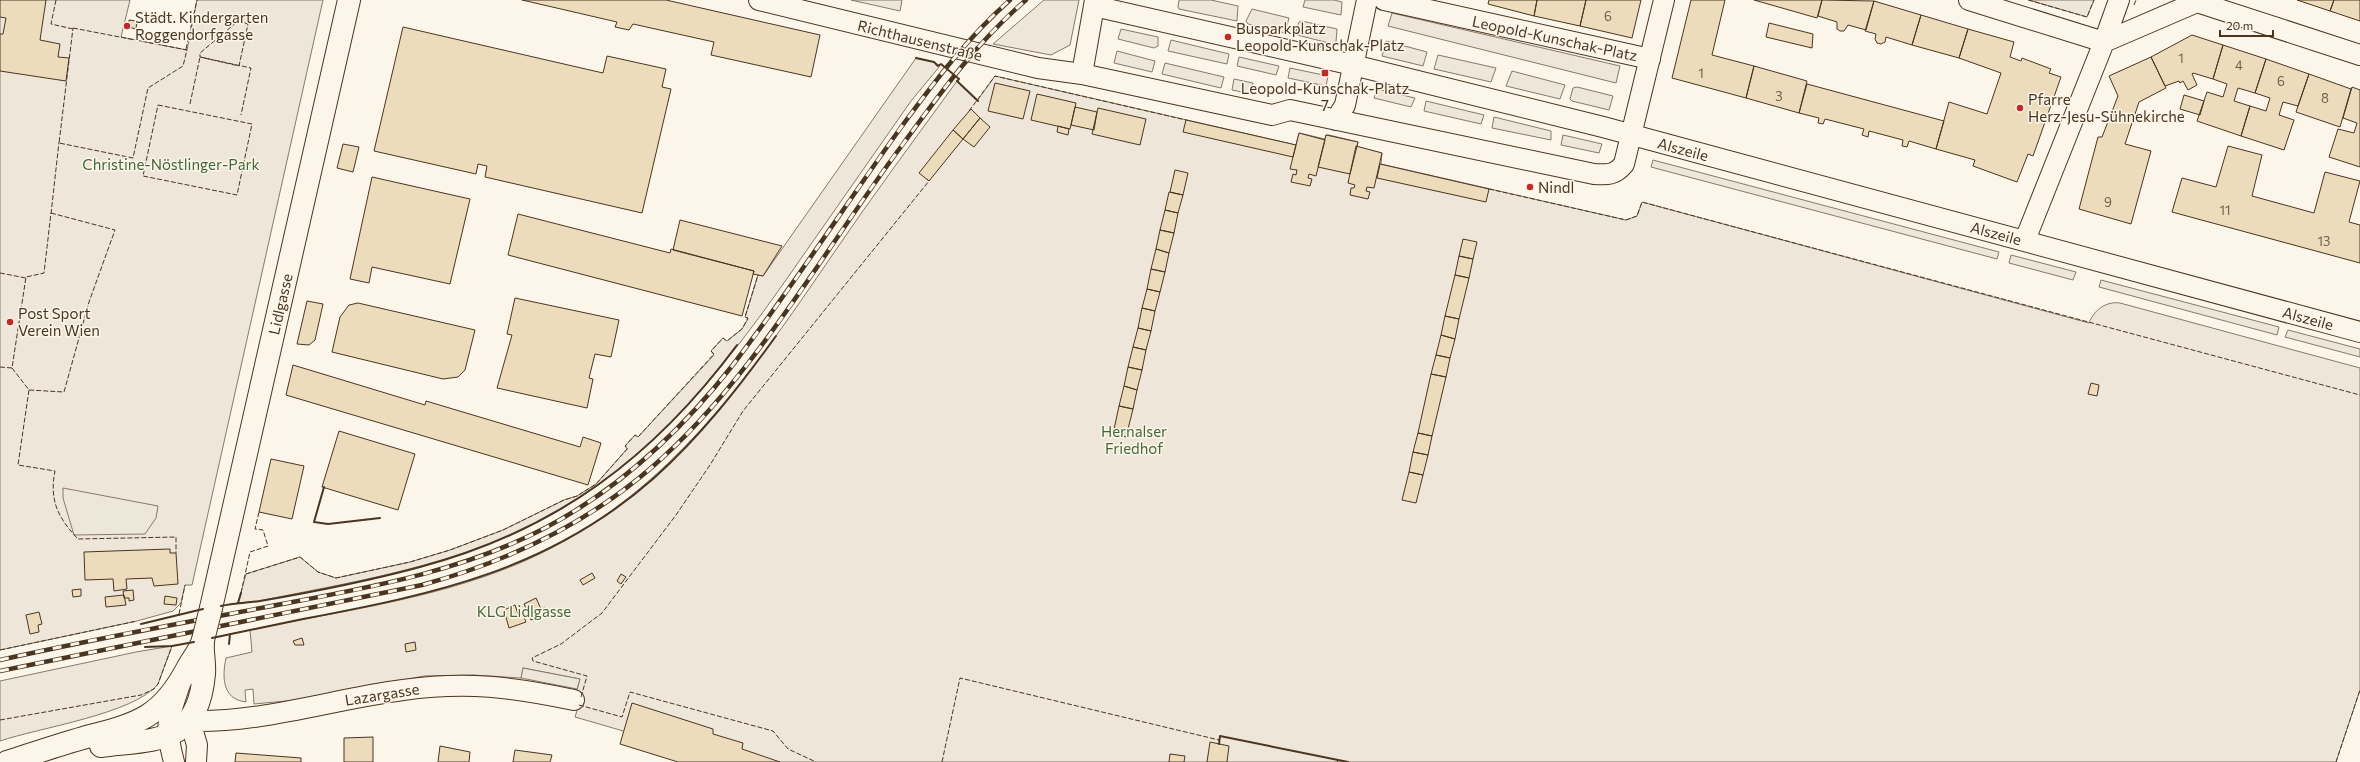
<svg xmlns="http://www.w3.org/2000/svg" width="2360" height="762" viewBox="0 0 2360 762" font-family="Commissioner,sans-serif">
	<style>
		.green { fill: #ede6d9; stroke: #887966 }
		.parking { fill: #ede7d9; stroke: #887966 }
		.building { fill: #ecdcbc; stroke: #4a3520 }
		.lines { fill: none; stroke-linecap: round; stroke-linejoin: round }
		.minor-casing { stroke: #4a3520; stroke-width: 22 }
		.major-casing { stroke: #4a3520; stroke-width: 24 }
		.minor { stroke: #fbf6e9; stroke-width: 20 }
		.major { stroke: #fbf6e9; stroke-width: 22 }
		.rail-casing { stroke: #4a3520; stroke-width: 4.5 }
		.rail { stroke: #fbf6e9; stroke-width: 3; stroke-dasharray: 9; stroke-linecap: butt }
		.major-bridge-casing { stroke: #4a3520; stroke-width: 24; stroke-linecap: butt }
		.major-bridge { stroke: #fbf6e9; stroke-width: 22 }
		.fence { stroke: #4a3520; stroke-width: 1; stroke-dasharray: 5 2; stroke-linecap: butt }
		.wall { stroke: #4a3520; stroke-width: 2 }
		.poi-dot { fill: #c62828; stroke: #fbf6e9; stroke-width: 1.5 }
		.labels { text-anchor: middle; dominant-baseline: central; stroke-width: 3; stroke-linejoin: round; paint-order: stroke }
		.number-label { font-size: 13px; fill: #725f47 }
		.poi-label { font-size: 15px; fill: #4a3520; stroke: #fbf6e9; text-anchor: start }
		.street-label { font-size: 15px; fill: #4a3520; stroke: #fbf6e9 }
		.park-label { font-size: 15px; fill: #436837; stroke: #fbf6e9 }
	</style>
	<rect width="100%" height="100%" fill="#fbf6e9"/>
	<!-- green -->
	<path class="green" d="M 0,0 L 130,0 L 121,37 L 187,50 L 197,0 L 323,0 L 192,585 L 185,585 L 181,603 L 173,611 L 137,621 L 0,650 Z
		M 851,0 L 902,0 L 900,11 Z
		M 1044,0 L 1079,0 L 1070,45 L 1051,55 L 993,44 Z
		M 1179,0 L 1211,0 L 1238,6 L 1237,21 L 1179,9 L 1178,7 Z
		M 1305,0 L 1334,0 L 1342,2 L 1341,15 L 1303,7 Z
		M 2029,0 L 2094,0 L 2087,17 Z
		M 1252,9 L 1289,18 L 1285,33 L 1248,24 L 1246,21 Z
		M 1392,13 L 1620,66 L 1616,83 L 1388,26 Z
		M 1302,21 L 1337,29 L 1336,42 L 1333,44 L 1297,35 L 1296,31 L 1299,22 Z
		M 1121,29 L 1158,37 L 1158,46 L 1154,48 L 1118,39 Z
		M 1171,40 L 1229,54 L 1227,64 L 1168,51 Z
		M 1386,41 L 1427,52 L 1423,66 L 1382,56 Z
		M 1117,51 L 1155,61 L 1152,72 L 1114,63 Z
		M 1438,55 L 1496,68 L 1491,82 L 1434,69 Z
		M 1239,57 L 1279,66 L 1276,75 L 1237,66 Z
		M 916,58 L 934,62 L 940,66 L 911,101 C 875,153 838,205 802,257 C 725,368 648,471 521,530 C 438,569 347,583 259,601 L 238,603 L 246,574 L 300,557 L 318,572 L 336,578 L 410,562 L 450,550 L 503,530 L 564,500 L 577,496 L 596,484 L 627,449 L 625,446 L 635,435 L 638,437 L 714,355 L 711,351 L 723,338 L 727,341 L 742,329 L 748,319 L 745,317 L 758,275 L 763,276 Z
		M 1165,63 L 1224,77 L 1221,88 L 1162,74 Z
		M 1290,68 L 1328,76 L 1326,86 L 1288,78 Z
		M 1512,71 L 1565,85 L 1560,99 L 1506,86 Z
		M 995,76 L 1296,145 L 1299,133 L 1325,139 L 1326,135 L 1329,135 L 1358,142 L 1357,147 L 1382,153 L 1381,164 L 1626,220 L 1637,216 L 1642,202 L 2089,323 C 2094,310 2106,301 2120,303 L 2360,368 L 2360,690 L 2336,762 L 730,762 L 575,717 L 580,701 L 575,697 L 580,679 L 523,668 L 521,678 L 473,675 L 424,676 L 296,700 L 254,704 L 253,689 L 245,690 L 246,702 C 222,699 222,677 226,658 L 252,652 L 250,630 C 339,611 430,600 515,565 C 662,504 747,380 833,254 C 873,195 915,139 957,81 L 977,101 Z
		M 1234,79 L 1253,83 L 1251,94 L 1232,90 Z
		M 1577,87 L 1613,96 L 1609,110 L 1572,101 L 1570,99 L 1573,88 Z
		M 1377,89 L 1415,98 L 1411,107 L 1374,98 Z
		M 1426,101 L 1484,115 L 1481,124 L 1424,111 Z
		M 1494,117 L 1551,131 L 1551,140 L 1492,128 Z
		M 1563,135 L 1602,144 L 1599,153 L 1561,145 Z
		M 1653,160 L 1999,252 L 1997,259 L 1651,167 Z
		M 2011,255 L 2076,272 L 2073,280 L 2009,263 Z
		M 2101,280 L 2279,327 L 2277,335 L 2099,287 Z
		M 2288,330 L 2360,349 L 2360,357 L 2285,337 Z
		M 172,646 L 158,684 C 134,714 38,728 0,741 L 0,681 L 136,652 Z"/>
	<!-- parking -->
	<path class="parking" d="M 63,488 L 158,506 L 156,518 L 145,534 L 74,535 L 63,498 Z
		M 523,668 L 580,679 L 577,689 L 521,678 Z"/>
	<!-- building -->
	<path class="building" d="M 0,0 L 46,0 L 40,40 L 60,44 L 58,57 L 69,58 L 66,81 L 0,71 L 0,34 L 3,34 L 6,18 L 0,17 Z
		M 522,0 L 666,0 L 820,35 L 811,77 L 711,55 L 714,42 L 633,24 L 629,30 L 615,27 L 617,22 Z
		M 1489,0 L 1537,0 L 1534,16 L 1488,4 Z
		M 1537,0 L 1586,0 L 1580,26 L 1534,16 Z
		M 1586,0 L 1641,0 L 1632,38 L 1580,26 Z
		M 1691,0 L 1725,0 L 1712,55 L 1754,66 L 1746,98 L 1672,78 Z
		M 1754,0 L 1822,0 L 1817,18 Z
		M 1822,0 L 1874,1 L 1866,30 L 1848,25 L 1844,31 L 1840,31 L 1837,29 L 1837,22 L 1818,16 Z
		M 2297,0 L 2334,0 L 2330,11 Z
		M 2334,0 L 2360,0 L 2360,21 L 2330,11 Z
		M 1874,1 L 1921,15 L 1912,45 L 1886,37 L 1885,42 L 1881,44 L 1877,43 L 1875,39 L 1876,34 L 1865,31 Z
		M 1921,15 L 1968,29 L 1959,58 L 1912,45 Z
		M 129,20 L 137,21 L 136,29 L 128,27 Z
		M 1769,23 L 1813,34 L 1812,48 L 1766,37 Z
		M 403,27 L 603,73 L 607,56 L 666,69 L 662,87 L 671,89 L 642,213 L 485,177 L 487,166 L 478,164 L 476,174 L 374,151 Z
		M 1968,29 L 2014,42 L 2010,57 L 2021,61 L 2022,58 L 2051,69 L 2049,73 L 2061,77 L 2033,156 L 2028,154 L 2017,182 L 1973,166 L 1975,160 L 1936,149 L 1949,102 L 1987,114 L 2001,73 L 1959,58 Z
		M 2192,35 L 2223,45 L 2213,79 L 2193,73 L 2192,74 L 2197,85 L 2188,90 L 2183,81 L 2180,83 L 2179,81 L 2165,86 L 2151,57 Z
		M 2223,45 L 2266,59 L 2255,93 L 2238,88 L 2234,101 L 2250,106 L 2241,136 L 2197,121 L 2207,92 L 2223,97 L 2227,84 L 2213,79 Z
		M 2151,57 L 2166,88 L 2139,102 L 2125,144 L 2151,151 L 2131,224 L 2079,209 L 2098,137 L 2102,137 L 2118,96 L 2109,76 Z
		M 2266,59 L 2309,74 L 2298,106 L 2283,102 L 2279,115 L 2294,120 L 2284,150 L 2241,136 L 2250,106 L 2266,111 L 2270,98 L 2255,93 Z
		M 1754,66 L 1807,81 L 1799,113 L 1746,98 Z
		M 2309,74 L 2351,89 L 2340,127 L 2296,112 Z
		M 995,83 L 1030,91 L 1023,119 L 988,111 Z
		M 1807,84 L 1944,121 L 1936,149 L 1909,141 L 1907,147 L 1902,146 L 1903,140 L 1869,131 L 1868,137 L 1862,135 L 1864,129 L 1825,119 L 1823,124 L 1818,123 L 1819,118 L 1799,113 Z
		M 2352,87 L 2360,90 L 2360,167 L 2329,157 L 2338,129 L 2354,133 L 2357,123 L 2343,118 Z
		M 1037,94 L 1076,103 L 1070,129 L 1031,120 Z
		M 2184,95 L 2204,101 L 2200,115 L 2180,109 Z
		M 1075,107 L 1097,112 L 1094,130 L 1071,125 Z
		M 1098,108 L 1146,119 L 1140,145 L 1092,134 Z
		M 971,109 L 980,118 L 963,139 L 953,130 Z
		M 980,118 L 990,127 L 974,147 L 963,139 Z
		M 1186,120 L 1296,145 L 1293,157 L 1183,132 Z
		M 1058,126 L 1069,129 L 1068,135 L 1057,132 Z
		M 953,130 L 963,139 L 929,181 L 919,173 Z
		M 1299,133 L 1325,140 L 1316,176 L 1309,174 L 1308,178 L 1312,179 L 1310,186 L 1291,182 L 1293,174 L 1296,175 L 1297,170 L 1290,169 Z
		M 1326,135 L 1358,142 L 1350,174 L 1318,167 Z
		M 343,144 L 359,147 L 353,172 L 337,168 Z
		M 1356,146 L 1382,153 L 1374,188 L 1367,187 L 1366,191 L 1370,192 L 1368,199 L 1350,195 L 1351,188 L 1354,188 L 1355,185 L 1348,183 Z
		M 2228,146 L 2262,155 L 2252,196 L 2314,213 L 2325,172 L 2360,181 L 2349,222 L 2360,225 L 2360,263 L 2172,212 L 2182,178 L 2216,187 Z
		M 1380,164 L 1489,189 L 1486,202 L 1377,178 Z
		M 1175,170 L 1188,173 L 1183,195 L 1170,192 Z
		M 372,177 L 470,199 L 450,284 L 372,267 L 369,283 L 350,279 Z
		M 1169,192 L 1183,195 L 1178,213 L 1165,210 Z
		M 1165,210 L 1178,213 L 1174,233 L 1160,230 Z
		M 518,214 L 670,253 L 671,249 L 754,271 L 742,316 L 508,255 Z
		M 680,220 L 782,246 L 763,276 L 753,274 L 754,271 L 673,250 Z
		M 1160,230 L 1174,233 L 1169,253 L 1156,249 Z
		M 1463,239 L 1477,242 L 1473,259 L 1459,256 Z
		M 1156,249 L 1169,253 L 1165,272 L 1151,269 Z
		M 1459,256 L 1473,259 L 1469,278 L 1455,275 Z
		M 1151,269 L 1165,272 L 1160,292 L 1147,289 Z
		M 1455,275 L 1469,278 L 1459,319 L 1445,316 Z
		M 1147,289 L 1160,292 L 1155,311 L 1142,308 Z
		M 515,298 L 619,320 L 611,357 L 595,354 L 589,378 L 593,379 L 587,408 L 497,388 L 512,335 L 507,334 Z
		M 307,301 L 323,304 L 315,340 L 309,345 L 297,344 Z
		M 358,303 L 475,330 L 465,370 L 458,377 L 443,379 L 332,352 L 340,317 L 349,305 Z
		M 1142,308 L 1155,311 L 1151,331 L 1138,328 Z
		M 1445,316 L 1459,319 L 1455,339 L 1441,335 Z
		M 1138,328 L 1151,331 L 1146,350 L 1133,347 Z
		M 1441,335 L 1455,339 L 1450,358 L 1436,355 Z
		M 1133,347 L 1146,350 L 1142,370 L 1128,367 Z
		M 1436,355 L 1450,358 L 1446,377 L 1431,374 Z
		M 293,365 L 425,405 L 426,401 L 580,447 L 583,437 L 601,443 L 588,485 L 286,395 Z
		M 1128,367 L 1142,370 L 1137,390 L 1124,386 Z
		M 1431,374 L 1446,377 L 1432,436 L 1418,433 Z
		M 2091,383 L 2099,385 L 2097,396 L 2088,394 Z
		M 1124,386 L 1137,390 L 1133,409 L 1119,406 Z
		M 1119,406 L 1133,409 L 1126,437 L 1113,434 Z
		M 339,431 L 415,454 L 398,510 L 322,487 Z
		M 1418,433 L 1432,436 L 1428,455 L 1413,452 Z
		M 1413,452 L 1428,455 L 1423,475 L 1409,472 Z
		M 271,459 L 304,466 L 292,519 L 259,512 Z
		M 1409,472 L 1423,475 L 1416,503 L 1402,500 Z
		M 170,549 L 170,553 L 176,553 L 178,584 L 154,586 L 152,578 L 126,579 L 127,589 L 114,591 L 113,579 L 85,580 L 84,552 Z
		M 592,573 L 595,578 L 583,585 L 580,580 Z
		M 621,574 L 626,577 L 621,584 L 617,581 Z
		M 81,589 L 81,596 L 73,597 L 72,590 Z
		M 133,590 L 134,600 L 129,601 L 129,598 L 124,598 L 123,591 Z
		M 124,595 L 126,605 L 106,607 L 105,597 Z
		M 165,596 L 177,598 L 176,605 L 164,604 Z
		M 536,598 L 541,609 L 545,608 L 547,613 L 531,620 L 524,604 Z
		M 515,605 L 518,614 L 522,612 L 526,622 L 509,628 L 504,610 Z
		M 39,612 L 42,624 L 38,625 L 39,632 L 30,634 L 26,615 Z
		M 302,638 L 304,645 L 295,645 L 293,641 Z
		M 415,642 L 416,650 L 406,652 L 405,644 Z
		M 632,703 L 713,729 L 713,734 L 743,743 L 742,749 L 780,762 L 678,762 L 620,744 Z
		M 373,737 L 373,762 L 344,762 L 344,738 Z
		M 1210,742 L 1229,746 L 1227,762 L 1207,762 Z
		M 440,746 L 470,752 L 469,762 L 438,762 Z
		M 515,750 L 552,755 L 550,762 L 513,762 Z
		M 236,753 L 301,758 L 301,762 L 235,762 Z
		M 1170,754 L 1185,756 L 1184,762 L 1169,762 Z"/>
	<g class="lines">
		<!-- minor casing -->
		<g class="minor-casing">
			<path id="minor" d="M 759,0 L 1038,68 L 1082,74 L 1272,115 L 1290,110 L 1594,174 C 1608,175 1615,175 1624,164 L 1664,0
				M 1384,0 L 1650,59
				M 1969,0 L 2104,42 L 2197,2
				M 2197,2 L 2360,55
				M 1094,6 L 1353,65 L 1603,127 L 2360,332
				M 1082,74 L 1095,0
				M 1336,120 L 1345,105 L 1367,0
				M 2025,240 L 2104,42 L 2119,0
				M 174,762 C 164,724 168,720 180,684
				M 196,762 L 197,745 L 190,721 C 262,723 333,699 403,690 C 467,681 512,687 574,700"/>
		</g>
		<!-- major casing -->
		<g class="major-casing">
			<path id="major" d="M 211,608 L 349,0
				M 101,746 C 158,739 198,744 204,674 C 205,663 202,653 203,643
				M 7,762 C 32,754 58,745 83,738 C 135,724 160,720 187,669 C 192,659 200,651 203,640"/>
		</g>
		<!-- minor -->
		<use href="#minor" class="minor"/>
		<!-- major -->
		<use href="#major" class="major"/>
		<!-- rail casing -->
		<g class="rail-casing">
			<path id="rail" d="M 0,660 C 93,639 188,622 282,604 C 372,587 463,571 545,528 C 619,489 681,431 732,366 C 792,288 845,205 902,126 C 935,81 968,37 1010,0
				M 0,671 L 422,585 C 506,562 585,525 651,468 C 752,381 823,251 903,144 C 941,92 977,42 1026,0"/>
		</g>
		<!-- rail -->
		<use href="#rail" class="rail"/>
		<!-- major-bridge casing -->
		<g class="major-bridge-casing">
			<path id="major-bridge" d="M 203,640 L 211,608"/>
		</g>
		<!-- major-bridge -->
		<use href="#major-bridge" class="major-bridge"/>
		<!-- fence -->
		<path class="fence" d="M 56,0 L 51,24 L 73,29
			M 2028,0 L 2087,17 L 2094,0
			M 2134,5 L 2136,0
			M 238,21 L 248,24 L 239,66 L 200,57 L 200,53 Z
			M 73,28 L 187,50 L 183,66 L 148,88 L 133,158 L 59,143 Z
			M 186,49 L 197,0
			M 190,104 L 200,57 L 251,68 L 241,115
			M 158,105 L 252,124 L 237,195 L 143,176 Z
			M 969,111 L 995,76 L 1186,120
			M 1489,189 L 1626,220 L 1637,216 L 1642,202 L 2360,395
			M 51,213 L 115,230 L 89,302 L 64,392 L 29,390 L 12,368 L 26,277 L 44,273 Z
			M 51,214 L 59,142
			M 0,273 L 26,278
			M 0,367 L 12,368 L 12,367
			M 29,390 L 18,465 L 55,471 C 49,500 58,518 78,539 L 176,537 L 176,553
			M 246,574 L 300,557 L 318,572 L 336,578 L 410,562 L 450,550 L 503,530 L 564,500 L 577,496 L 596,484 L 628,448 L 625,446 L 635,435 L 638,437 L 714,354 L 711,351 L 723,338 L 727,341 L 742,329 L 748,318 L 745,317 L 758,275
			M 241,593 L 250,552 L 268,546 L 263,530 L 255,529 L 259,512
			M 179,614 L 185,585
			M 230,634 L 250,630
			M 0,650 L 137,621
			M 581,697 L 587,676 L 533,661 L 532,658 L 561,644 L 602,613 L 676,515 L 710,465 L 743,411 L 929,181 L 927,179
			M 579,705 L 622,717 L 630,692 L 773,731 L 788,749 L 816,762
			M 0,720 L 141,695 L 154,689 L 158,684 L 172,646
			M 942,762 L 960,678 L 1219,740
			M 1337,762 L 1338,760
			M 2336,762 L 2360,690"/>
		<!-- wall -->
		<path class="wall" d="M 916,58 L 934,62 L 938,66 L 941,64 L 959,79 L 957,81 L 978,101
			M 324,487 L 314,522 L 328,524 L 380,518
			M 238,603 L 241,593
			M 221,606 C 234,603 247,603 260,601 C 313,592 368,581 420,567 C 556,531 654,457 737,345
			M 141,624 L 203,609
			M 212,638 C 242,632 273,625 303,619 C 435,594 550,570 654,478 C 701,436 739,387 776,336
			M 229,644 L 230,634
			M 145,647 L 172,646 L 194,642
			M 1219,744 L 1220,736 L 1348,762"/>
	</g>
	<!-- markers -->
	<g class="poi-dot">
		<circle cx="127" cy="26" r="4"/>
		<circle cx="1228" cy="37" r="4"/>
		<rect x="1321" y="69" width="8" height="8" rx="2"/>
		<circle cx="2020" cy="108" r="4"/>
		<circle cx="1530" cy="187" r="4"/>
		<circle cx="10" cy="322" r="4"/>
	</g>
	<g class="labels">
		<!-- number labels -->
		<g class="number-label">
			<text x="1608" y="16">6</text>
			<text x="2181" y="58">1</text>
			<text x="2239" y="65">4</text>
			<text x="1701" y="73">1</text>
			<text x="2281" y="81">6</text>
			<text x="1779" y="96">3</text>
			<text x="2325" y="98">8</text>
			<text x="2108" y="202">9</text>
			<text x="2225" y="210">11</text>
			<text x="2324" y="241">13</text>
		</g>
		<!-- poi labels -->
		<g class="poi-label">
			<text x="135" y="17">Städt. Kindergarten<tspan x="135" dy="17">Roggendorfgasse</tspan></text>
			<text x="1236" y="28">Busparkplatz<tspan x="1236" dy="17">Leopold-Kunschak-Platz</tspan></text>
			<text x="1325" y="88" text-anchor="middle">Leopold-Kunschak-Platz<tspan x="1325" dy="17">7</tspan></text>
			<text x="2028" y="99">Pfarre<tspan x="2028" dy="17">Herz-Jesu-Sühnekirche</tspan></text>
			<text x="1538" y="187">Nindl</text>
			<text x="18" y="313">Post Sport<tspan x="18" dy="17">Verein Wien</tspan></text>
		</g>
		<!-- street labels -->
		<g class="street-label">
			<text transform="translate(1555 38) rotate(12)">Leopold-Kunschak-Platz</text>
			<text transform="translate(920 40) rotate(14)">Richthausenstraße</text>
			<text transform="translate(1683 149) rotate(15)">Alszeile</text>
			<text transform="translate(1996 233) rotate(15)">Alszeile</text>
			<text transform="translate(280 304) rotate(-77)">Lidlgasse</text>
			<text transform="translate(2308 318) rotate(15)">Alszeile</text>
			<text transform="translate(382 694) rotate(-9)">Lazargasse</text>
		</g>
		<!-- park labels -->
		<g class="park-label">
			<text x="171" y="164">Christine-Nöstlinger-Park</text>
			<text x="1134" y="431">Hernalser<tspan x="1134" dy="17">Friedhof</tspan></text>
			<text x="524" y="611">KLG Lidlgasse</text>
		</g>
	</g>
	<!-- scale -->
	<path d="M2220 30v6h53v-6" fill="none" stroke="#4a3520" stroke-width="2"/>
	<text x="2226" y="30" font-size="12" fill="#4a3520" stroke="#fbf6e9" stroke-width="3" paint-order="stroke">20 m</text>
</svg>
